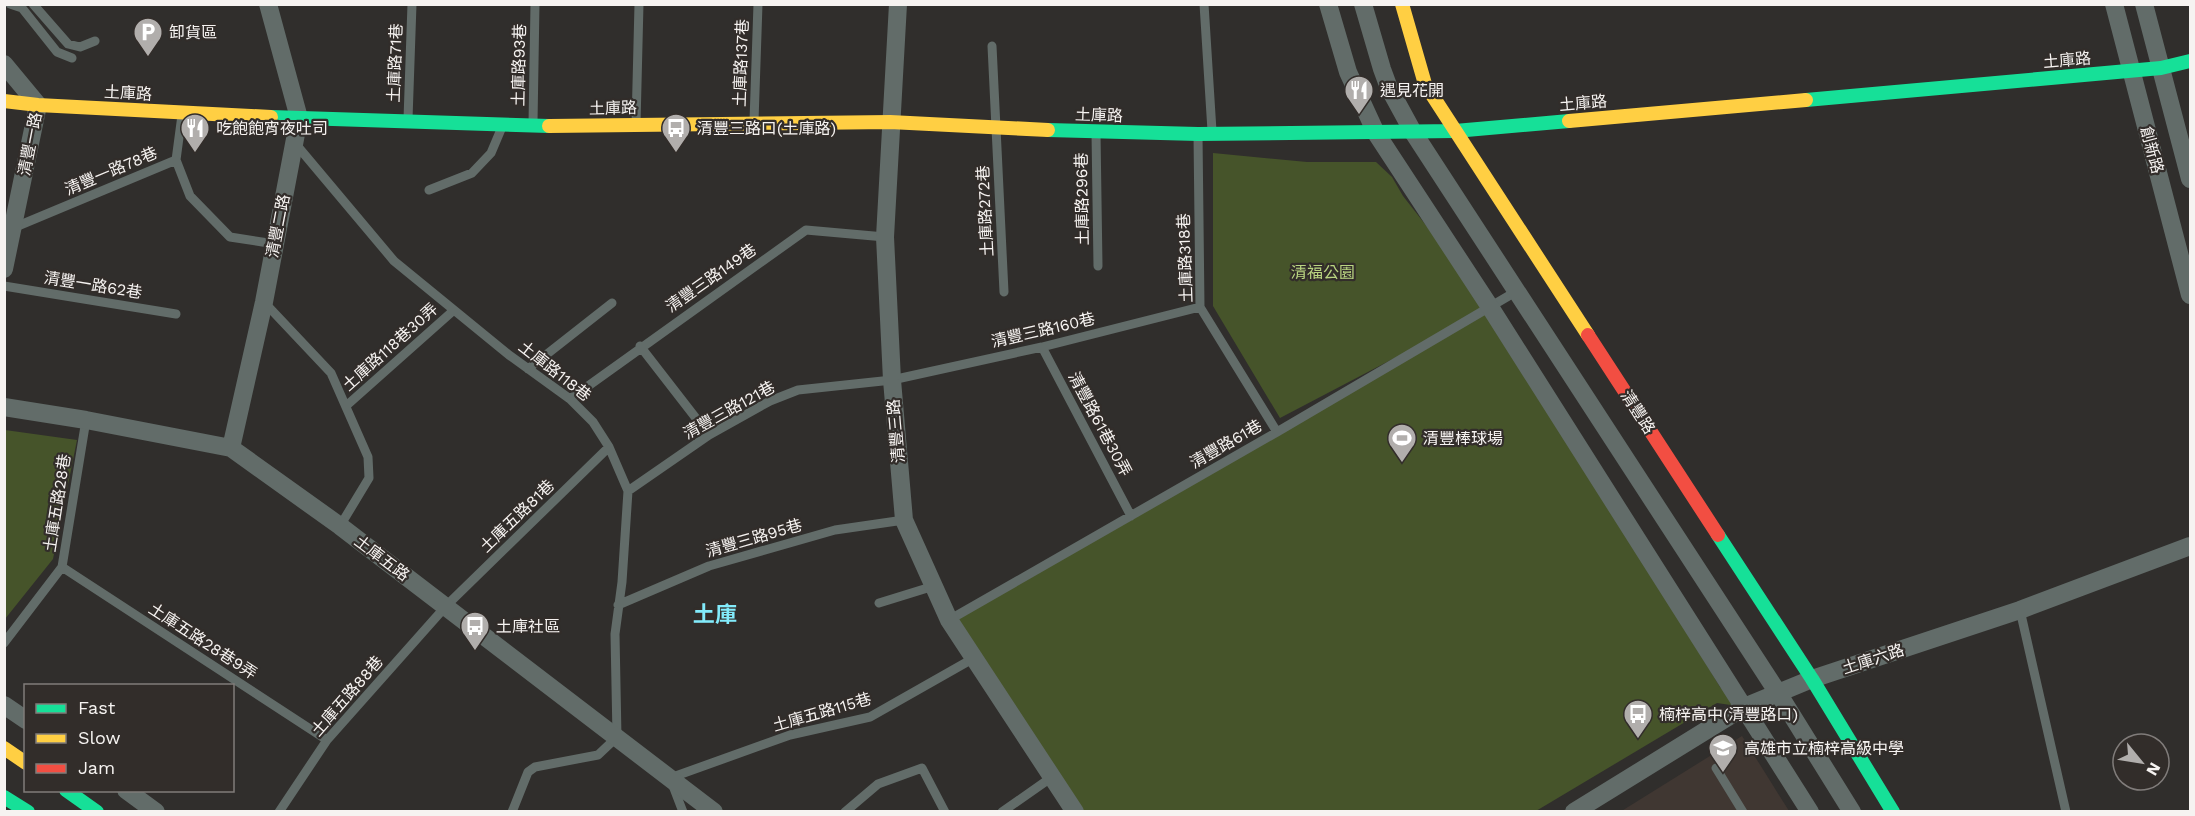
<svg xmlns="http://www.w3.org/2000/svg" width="2195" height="816" viewBox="0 0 2195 816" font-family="'Work Sans','Noto Sans TC',sans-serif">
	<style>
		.built { fill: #403732 }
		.green { fill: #46542a }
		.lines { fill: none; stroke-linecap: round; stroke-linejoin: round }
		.lane { stroke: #626c69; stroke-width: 9 }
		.street { stroke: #626c69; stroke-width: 18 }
		.fast { stroke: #16e098; stroke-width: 14 }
		.slow { stroke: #ffcf43; stroke-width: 14 }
		.jam { stroke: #f24e42; stroke-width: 14 }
		.labels { text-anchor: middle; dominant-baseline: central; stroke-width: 4.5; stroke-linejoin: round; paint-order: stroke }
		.poi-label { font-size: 16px; fill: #f6f3f1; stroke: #322d2a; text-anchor: start }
		.street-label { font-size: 16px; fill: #f6f3f1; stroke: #322d2a }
		.park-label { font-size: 16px; fill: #b9d581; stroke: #322d2a }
		.district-label { font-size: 22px; font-weight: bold; fill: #82ebfb; stroke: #322d2a }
	</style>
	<rect width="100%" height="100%" fill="#302e2c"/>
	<!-- built -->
	<path class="built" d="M 1742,736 L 1789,811 L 1620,812 Z"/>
	<!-- green -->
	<path class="green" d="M 1213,153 L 1307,162 L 1376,162 L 1392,177 L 1403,196 L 1490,307 L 1720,687 L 1744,707 L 1717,703 L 1536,811 L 1079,811 L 949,620 L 1469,319 L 1280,418 L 1213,306 Z
		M 5,430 L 77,440 L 53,559 L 5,619 Z"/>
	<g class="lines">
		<!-- lane -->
		<path class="lane" d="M 10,4 L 22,8 L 57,52 L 72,58
			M 33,4 L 68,44 L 80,47 L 95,41
			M 1204,4 L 1212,131
			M 992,46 L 1004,292
			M 408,119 L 412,4
			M 754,121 L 758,4
			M 533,123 L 535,4
			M 636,124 L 639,4
			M 1096,133 L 1098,266
			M 1198,135 L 1200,307 L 1277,432
			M 294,142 L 394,261 L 509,355 L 570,399 L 593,422 L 609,447 L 628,491 L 622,582 L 615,634 L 617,737 L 598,755 L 535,767 L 528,772 L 512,812
			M 176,160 L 190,196 L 230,237 L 275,244
			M 429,190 L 472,173 L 491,153 L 502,127
			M 13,228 L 176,160 L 182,115
			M 4,286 L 176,314
			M 264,302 L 331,373 L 368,457 L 369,478 L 340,526
			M 640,346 L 709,435
			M 1042,347 L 1131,516
			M 528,369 L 612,303
			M 570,399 L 806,230 L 885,237
			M 346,406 L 454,310
			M 628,491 L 709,435 L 770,401 L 798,390 L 892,380 L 1042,347 L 1200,307
			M 62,567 L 327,740
			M 879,603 L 934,586
			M 618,605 L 709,566 L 835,530 L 904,520
			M 2020,610 L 2066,812
			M 949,620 L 1277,432 L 1517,291
			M 4,643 L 62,567 L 86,420
			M 1716,768 L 1743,812
			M 279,812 L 327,740 L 446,606 L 609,447
			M 683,812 L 670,778 L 790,735 L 870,717 L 974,658
			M 845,812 L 878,784 L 922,768 L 945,812
			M 1002,812 L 1052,777"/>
		<!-- street -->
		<path class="street" d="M 898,4 L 885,237 L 892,380 L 904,520 L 949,620 L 1075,812
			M 1328,4 L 1348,72 L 1376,133 L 1490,307 L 1810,812
			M 1363,4 L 1382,69 L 1389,88 L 1413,132 L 1778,693 L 1852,812
			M 2114,4 L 2190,295
			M 2144,4 L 2190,179
			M 4,64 L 38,105 L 4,269
			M 4,407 L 86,420 L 231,448 L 340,526 L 714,812
			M 231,448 L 264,302 L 299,118 L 268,4
			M 4,705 L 26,720
			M 126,790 L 156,812
			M 1574,812 L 1744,707 L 1812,679 L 2020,610 L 2190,546"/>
		<!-- fast -->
		<path class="fast" d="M 1806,100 L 2161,68 L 2190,61
			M 271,117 L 549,126
			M 1048,130 L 1198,134 L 1455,131 L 1569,121
			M 1718,535 L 1812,679 L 1893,812
			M 66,790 L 97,812
			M 4,797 L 28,812"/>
		<!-- slow -->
		<path class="slow" d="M 1402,4 L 1425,84 L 1588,335
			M 4,101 L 38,105 L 271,117
			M 1569,121 L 1806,100
			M 549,126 L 890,122 L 1048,130
			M 4,748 L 26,763"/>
		<!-- jam -->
		<path class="jam" d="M 1588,335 L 1718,535"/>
	</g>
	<!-- icons -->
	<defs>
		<g id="parking-pin" transform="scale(1.5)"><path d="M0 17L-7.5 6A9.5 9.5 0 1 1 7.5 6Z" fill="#b1aeac" stroke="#322d2a"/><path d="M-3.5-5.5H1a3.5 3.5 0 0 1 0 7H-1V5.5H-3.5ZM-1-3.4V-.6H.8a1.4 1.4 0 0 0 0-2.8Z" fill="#fff"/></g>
		<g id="restaurant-pin" transform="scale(1.5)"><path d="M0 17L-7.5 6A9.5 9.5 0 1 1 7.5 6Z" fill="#b1aeac" stroke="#322d2a"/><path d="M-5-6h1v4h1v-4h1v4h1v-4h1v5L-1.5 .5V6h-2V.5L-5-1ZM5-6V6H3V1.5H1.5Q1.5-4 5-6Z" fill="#fff"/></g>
		<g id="bus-pin" transform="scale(1.5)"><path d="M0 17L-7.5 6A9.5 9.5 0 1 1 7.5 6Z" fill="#b1aeac" stroke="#322d2a"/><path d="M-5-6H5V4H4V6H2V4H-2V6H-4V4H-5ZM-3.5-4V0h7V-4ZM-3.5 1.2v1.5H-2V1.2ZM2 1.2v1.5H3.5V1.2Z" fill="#fff"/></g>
		<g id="stadium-pin" transform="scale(1.5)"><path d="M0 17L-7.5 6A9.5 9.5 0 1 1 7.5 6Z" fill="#b1aeac" stroke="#322d2a"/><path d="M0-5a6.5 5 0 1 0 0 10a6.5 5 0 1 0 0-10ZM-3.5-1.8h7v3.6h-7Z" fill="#fff"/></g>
		<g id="school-pin" transform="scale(1.5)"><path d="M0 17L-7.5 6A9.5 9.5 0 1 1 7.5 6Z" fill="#b1aeac" stroke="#322d2a"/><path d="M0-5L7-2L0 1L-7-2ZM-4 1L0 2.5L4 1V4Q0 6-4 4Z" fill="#fff"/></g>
	</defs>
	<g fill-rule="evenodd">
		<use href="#parking-pin" x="148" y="32"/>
		<use href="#restaurant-pin" x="1359" y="90"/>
		<use href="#restaurant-pin" x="195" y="128"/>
		<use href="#bus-pin" x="676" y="128"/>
		<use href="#stadium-pin" x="1402" y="438"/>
		<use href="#bus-pin" x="475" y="626"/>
		<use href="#bus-pin" x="1638" y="714"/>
		<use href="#school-pin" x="1723" y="748"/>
	</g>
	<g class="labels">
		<!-- poi labels -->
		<g class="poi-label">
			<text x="169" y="32">卸貨區</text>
			<text x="1380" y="90">遇見花開</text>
			<text x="216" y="128">吃飽飽宵夜吐司</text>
			<text x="697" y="128">清豐三路口(土庫路)</text>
			<text x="1423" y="438">清豐棒球場</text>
			<text x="496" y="626">土庫社區</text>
			<text x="1659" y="714">楠梓高中(清豐路口)</text>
			<text x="1744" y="748">高雄市立楠梓高級中學</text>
		</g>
		<!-- street labels -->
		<g class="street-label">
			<text transform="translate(2067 60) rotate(-5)">土庫路</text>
			<text transform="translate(395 63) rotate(-88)">土庫路71巷</text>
			<text transform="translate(741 63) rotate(-88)">土庫路137巷</text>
			<text transform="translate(519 65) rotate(-89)">土庫路93巷</text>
			<text transform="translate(128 93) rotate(3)">土庫路</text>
			<text transform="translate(1583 103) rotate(-5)">土庫路</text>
			<text transform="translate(613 108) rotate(-1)">土庫路</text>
			<text transform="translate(1099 115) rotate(2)">土庫路</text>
			<text transform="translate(30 144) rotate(-79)">清豐一路</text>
			<text transform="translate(2152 150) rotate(75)">創新路</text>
			<text transform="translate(111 171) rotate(-23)">清豐一路78巷</text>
			<text transform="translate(1082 199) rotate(-91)">土庫路296巷</text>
			<text transform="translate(985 211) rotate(-93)">土庫路272巷</text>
			<text transform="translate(278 226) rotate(-79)">清豐二路</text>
			<text transform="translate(1185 258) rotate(-92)">土庫路318巷</text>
			<text transform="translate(711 278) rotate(-35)">清豐三路149巷</text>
			<text transform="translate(93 285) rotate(9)">清豐一路62巷</text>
			<text transform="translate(1043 330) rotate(-13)">清豐三路160巷</text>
			<text transform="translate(390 347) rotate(-42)">土庫路118巷30弄</text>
			<text transform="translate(555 371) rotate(38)">土庫路118巷</text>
			<text transform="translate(729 410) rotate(-29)">清豐三路121巷</text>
			<text transform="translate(1638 412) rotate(57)">清豐路</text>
			<text transform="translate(1100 424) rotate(62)">清豐路61巷30弄</text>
			<text transform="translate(896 431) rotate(-95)">清豐三路</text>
			<text transform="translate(1226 444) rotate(-30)">清豐路61巷</text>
			<text transform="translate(57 503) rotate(-81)">土庫五路28巷</text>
			<text transform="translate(517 516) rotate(-44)">土庫五路81巷</text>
			<text transform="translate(754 538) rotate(-16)">清豐三路95巷</text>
			<text transform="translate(382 558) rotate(37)">土庫五路</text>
			<text transform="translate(203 641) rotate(33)">土庫五路28巷9弄</text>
			<text transform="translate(1873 659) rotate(-18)">土庫六路</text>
			<text transform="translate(347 696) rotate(-49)">土庫五路88巷</text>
			<text transform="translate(822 712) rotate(-16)">土庫五路115巷</text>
		</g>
		<!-- park labels -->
		<g class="park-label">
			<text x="1323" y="272">清福公園</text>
		</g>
		<!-- district labels -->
		<g class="district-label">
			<text x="715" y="614">土庫</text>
		</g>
	</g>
	<!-- border -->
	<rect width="2195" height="816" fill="none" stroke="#f6f3f1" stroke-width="12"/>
	<!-- legend -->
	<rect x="24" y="684" width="210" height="108" fill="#322d2a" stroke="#807c7a" stroke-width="1.5"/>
	<rect x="36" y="704" width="30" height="9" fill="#16e098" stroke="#807c7a" stroke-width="1.5"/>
	<text x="78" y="714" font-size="18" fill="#f6f3f1">Fast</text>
	<rect x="36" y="734" width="30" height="9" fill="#ffcf43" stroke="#807c7a" stroke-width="1.5"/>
	<text x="78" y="744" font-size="18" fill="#f6f3f1">Slow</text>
	<rect x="36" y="764" width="30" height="9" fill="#f24e42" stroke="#807c7a" stroke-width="1.5"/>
	<text x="78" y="774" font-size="18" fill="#f6f3f1">Jam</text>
	<!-- north arrow -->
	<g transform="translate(2141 762) rotate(120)"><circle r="28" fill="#322d2a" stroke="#807c7a" stroke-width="1.5"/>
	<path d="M0-4.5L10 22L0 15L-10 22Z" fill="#b1aeac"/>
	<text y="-9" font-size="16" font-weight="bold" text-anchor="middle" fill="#f6f3f1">N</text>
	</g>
</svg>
